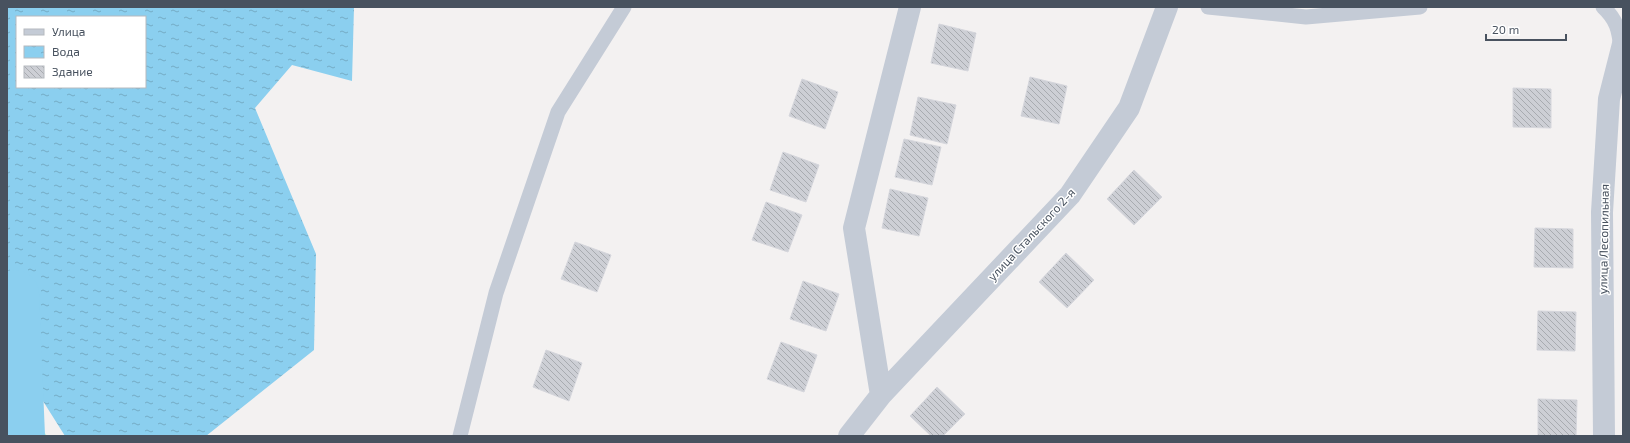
<svg xmlns="http://www.w3.org/2000/svg" width="1630" height="443" viewBox="0 0 1630 443" font-family="'Exo 2',sans-serif">
	<style>
		.wetland { fill: url(#wetland-marsh) }
		.water { fill: url(#water-ripples); fill-rule: evenodd }
		.lines { fill: none; stroke-linecap: round; stroke-linejoin: round }
		.river { stroke: #8bcfef; stroke-width: 48 }
		.building { fill: url(#building-back-hatch); stroke: #d5d6dc }
		.service { stroke: #c4cbd6; stroke-width: 15 }
		.minor { stroke: #c4cbd6; stroke-width: 22 }
		.labels { text-anchor: middle; dominant-baseline: central; stroke-width: 3; stroke-linejoin: round; paint-order: stroke }
		.street-label { font-size: 12px; fill: #48525f; stroke: #fff }
	</style>
	<defs>
		<pattern id="wetland-marsh" width="20" height="14" patternUnits="userSpaceOnUse"><rect width="20" height="14" fill="#bff1d8"/><path d="M1 5h8M5 5V1M11 12h8M15 12V8" fill="none" stroke="#9dc6b2"/></pattern>
		<pattern id="water-ripples" width="26" height="14" patternUnits="userSpaceOnUse"><rect width="26" height="14" fill="#8bcfef"/><path d="M2 4q2-2 4 0t4 0M15 11q2-2 4 0t4 0" fill="none" stroke="#74abc5"/></pattern>
		<pattern id="building-back-hatch" width="6" height="6" patternUnits="userSpaceOnUse"><rect width="6" height="6" fill="#cdcfd5"/><path d="M-1 5l2 2M0 0l6 6M5-1l2 2" fill="none" stroke="#a8abb0"/></pattern>
	</defs>
	<rect width="100%" height="100%" fill="#f3f1f1"/>
	<!-- wetland -->
	<path class="wetland" d="M 7,380 L 47,436 L 7,436 Z"/>
	<!-- water -->
	<path class="water" d="M 7,7 L 354,7 L 352,81 L 292,65 L 255,108 L 316,254 L 314,350 L 206,436 L 65,436 L 7,344 ZM 17,17 L 145,17 L 145,87 L 17,87 Z"/>
	<g class="lines">
		<!-- river -->
		<path class="river" d="M 15,294 L 21,436"/>
	</g>
	<!-- building -->
	<path class="building" d="M 939,24 L 976,33 L 968,71 L 931,63 Z
		M 1030,77 L 1067,86 L 1059,124 L 1021,116 Z
		M 802,79 L 838,92 L 825,129 L 789,116 Z
		M 1513,88 L 1551,89 L 1551,128 L 1513,127 Z
		M 918,97 L 956,105 L 947,144 L 910,135 Z
		M 904,139 L 941,147 L 932,185 L 895,177 Z
		M 783,152 L 819,165 L 806,202 L 770,190 Z
		M 1134,170 L 1162,197 L 1134,225 L 1107,199 Z
		M 890,189 L 928,198 L 919,236 L 882,228 Z
		M 766,202 L 802,215 L 788,252 L 752,240 Z
		M 1535,228 L 1573,229 L 1573,268 L 1534,267 Z
		M 575,242 L 611,255 L 597,292 L 561,279 Z
		M 1066,253 L 1094,280 L 1067,308 L 1039,282 Z
		M 803,281 L 839,294 L 826,331 L 790,319 Z
		M 1538,311 L 1576,312 L 1575,351 L 1537,350 Z
		M 781,342 L 817,355 L 804,392 L 767,379 Z
		M 546,350 L 582,363 L 569,401 L 533,387 Z
		M 937,387 L 965,414 L 943,436 L 931,436 L 910,416 Z
		M 1538,399 L 1577,400 L 1576,436 L 1538,436 Z"/>
	<g class="lines">
		<!-- service -->
		<path class="service" d="M 1208,7 L 1306,17 L 1420,7
			M 1603,7 C 1617,20 1619,30 1621,49
			M 460,436 L 496,293 L 558,112 L 624,7"/>
		<!-- minor -->
		<path class="minor" d="M 881,395 L 854,228 L 910,7
			M 849,436 L 881,395 L 1070,195 L 1129,108 L 1167,7
			M 1604,436 L 1602,212 L 1609,99 L 1623,44"/>
	</g>
	<g class="labels">
		<!-- street labels -->
		<g class="street-label">
			<text transform="translate(1031 234) rotate(-47)">улица Стальского 2-я</text>
			<text transform="translate(1603 239) rotate(-89)">улица Лесопильная</text>
		</g>
	</g>
	<!-- border -->
	<rect width="1630" height="443" fill="none" stroke="#48525f" stroke-width="16"/>
	<!-- legend -->
	<rect x="16" y="16" width="130" height="72" fill="#ffffff" stroke="#b6babf"/>
	<rect x="24" y="29" width="20" height="6" fill="#c4cbd6" stroke="#b6babf"/>
	<text x="52" y="36" font-size="12" fill="#48525f">Улица</text>
	<rect x="24" y="46" width="20" height="12" fill="url(#water-ripples)" stroke="#b6babf"/>
	<text x="52" y="56" font-size="12" fill="#48525f">Вода</text>
	<rect x="24" y="66" width="20" height="12" fill="url(#building-back-hatch)" stroke="#b6babf"/>
	<text x="52" y="76" font-size="12" fill="#48525f">Здание</text>
	<!-- scale -->
	<path d="M1486 34v6h80v-6" fill="none" stroke="#48525f" stroke-width="2"/>
	<text x="1492" y="34" font-size="12" fill="#48525f" stroke="#ffffff" stroke-width="3" paint-order="stroke">20 m</text>
</svg>
